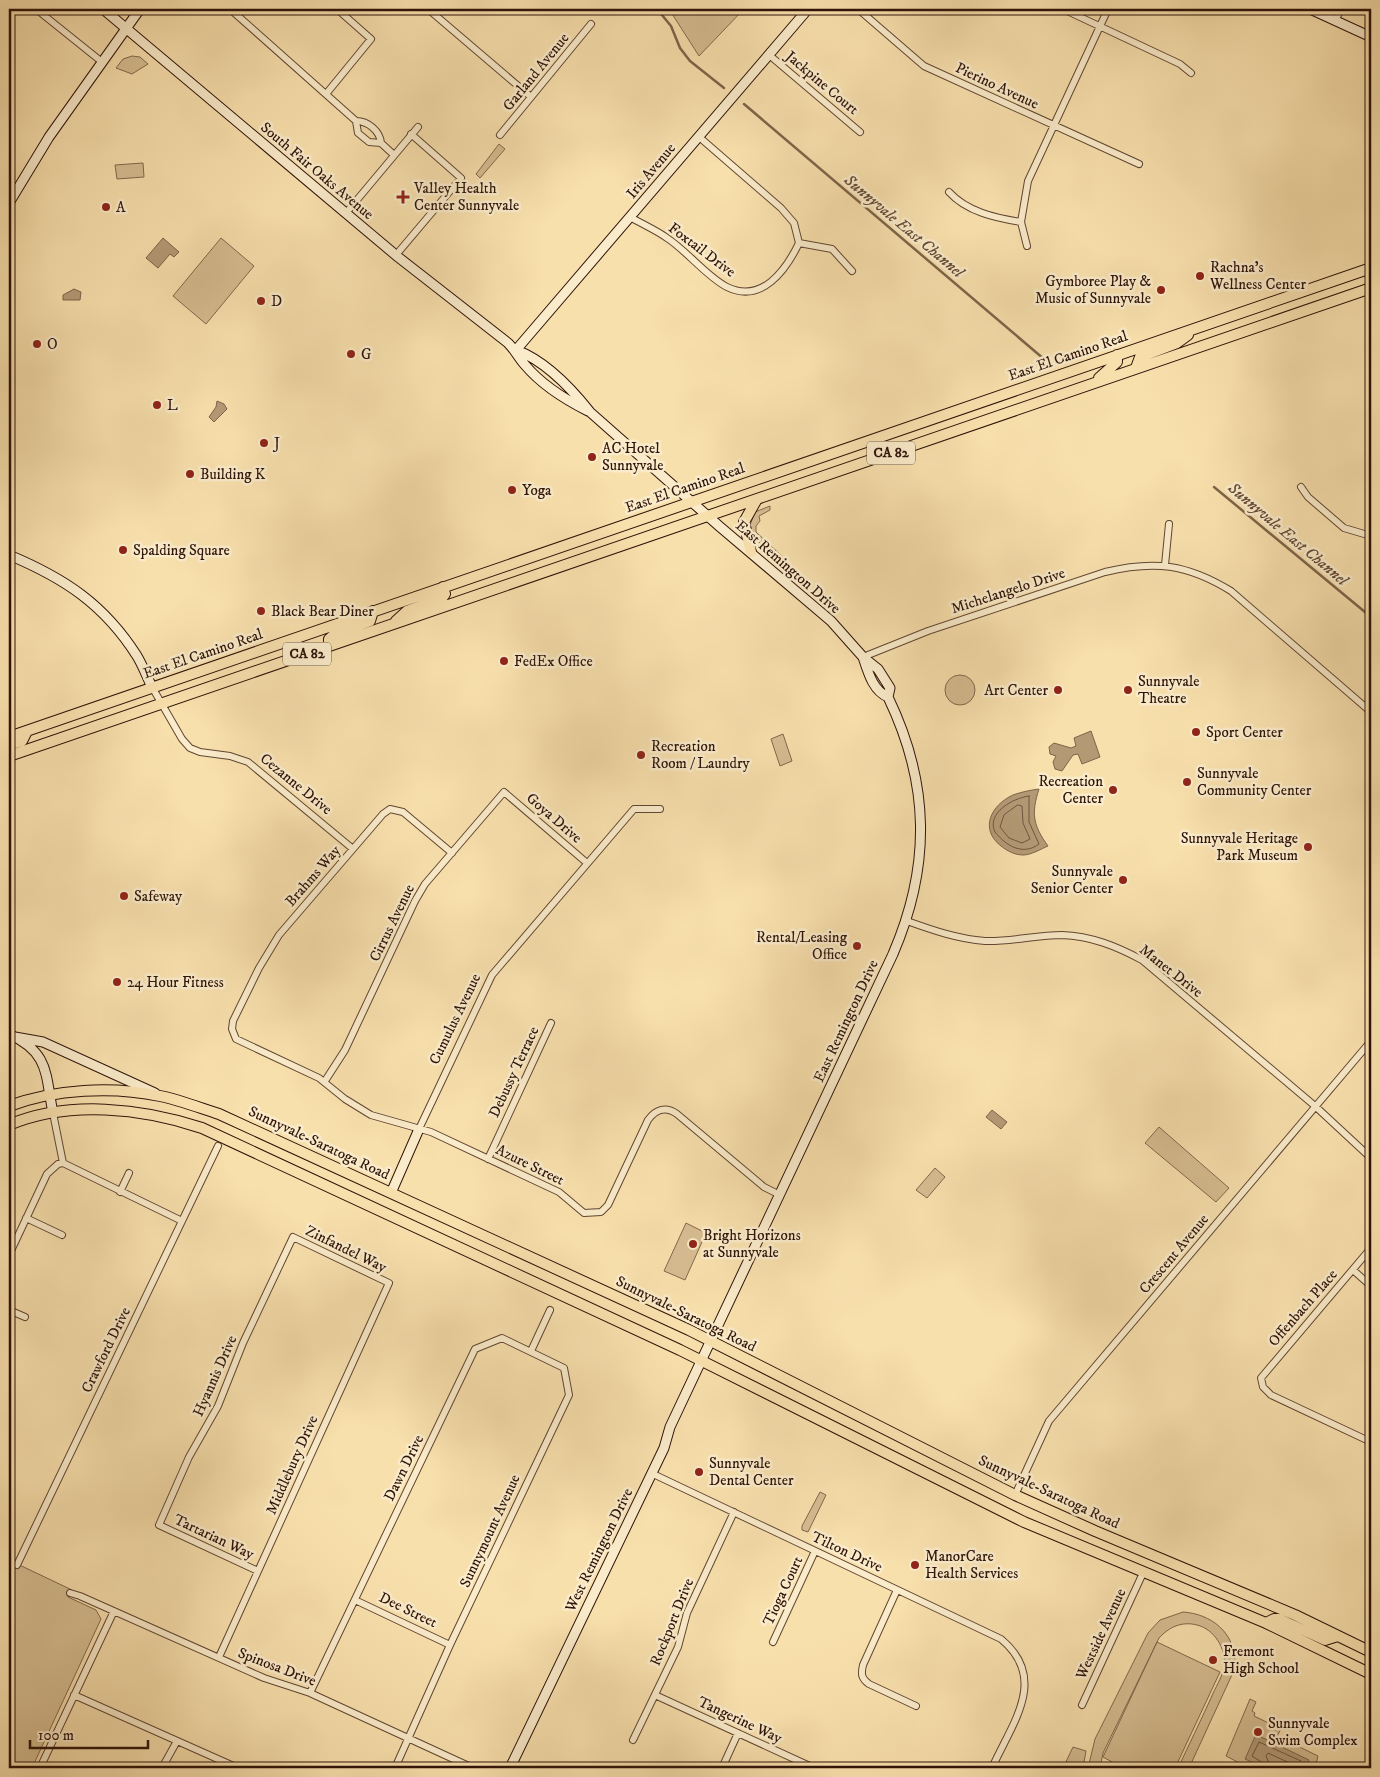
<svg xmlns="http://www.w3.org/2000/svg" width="1380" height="1777" viewBox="0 0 1380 1777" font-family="'IM FELL DW Pica',serif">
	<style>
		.green { fill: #d6bd91; stroke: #82684d }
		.water { fill: #b39a75; stroke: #7e644a }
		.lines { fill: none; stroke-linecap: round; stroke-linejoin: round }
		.shore { stroke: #70563f; stroke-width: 1 }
		.stream { stroke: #7e644a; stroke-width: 2.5 }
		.street-casing { stroke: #604632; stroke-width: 8 }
		.secondary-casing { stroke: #2e1309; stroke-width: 11 }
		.primary-casing { stroke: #2e1309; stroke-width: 12 }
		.street { stroke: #faebca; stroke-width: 6 }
		.secondary { stroke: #faebca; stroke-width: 9 }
		.primary { stroke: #f8e0ad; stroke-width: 10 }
		.poi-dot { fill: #8f2418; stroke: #faebca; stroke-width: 2 }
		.labels { text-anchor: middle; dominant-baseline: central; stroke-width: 5; stroke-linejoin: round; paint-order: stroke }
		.shield { fill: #faebca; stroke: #6b5443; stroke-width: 1 }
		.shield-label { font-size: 14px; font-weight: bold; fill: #2e1309 }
		.street-label { font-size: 15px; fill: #2e1309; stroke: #faebca }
		.poi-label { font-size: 15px; fill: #2e1309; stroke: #faebca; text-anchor: start }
		.water-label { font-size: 16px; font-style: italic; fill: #634934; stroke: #faebca }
	</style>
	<rect width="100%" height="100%" fill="#f8e0ad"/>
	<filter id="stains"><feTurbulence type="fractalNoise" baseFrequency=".004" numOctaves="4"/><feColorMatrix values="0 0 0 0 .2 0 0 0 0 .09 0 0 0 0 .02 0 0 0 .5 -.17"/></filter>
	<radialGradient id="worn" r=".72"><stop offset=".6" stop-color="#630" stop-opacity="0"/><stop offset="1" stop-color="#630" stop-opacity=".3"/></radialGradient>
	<!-- green -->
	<path class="green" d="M 669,9 L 744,9 L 699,56 Z
		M 132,56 L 140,57 L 148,64 L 132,74 L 116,68 L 123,59 Z
		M 499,144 L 505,149 L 480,178 L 476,174 Z
		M 143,163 L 144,177 L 117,179 L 115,165 Z
		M 221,238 L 254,266 L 206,324 L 173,296 Z
		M 770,506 L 770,510 L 759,516 L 760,521 L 756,526 L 756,532 L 785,559 L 782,562 L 754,538 L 750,525 L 755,512 Z
		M945 690a15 15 0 1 1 30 0a15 15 0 1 1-30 0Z
		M 783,734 L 792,761 L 780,766 L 771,739 Z
		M 1159,1127 L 1229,1188 L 1216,1202 L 1145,1143 Z
		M 935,1168 L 945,1177 L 927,1198 L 916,1190 Z
		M 686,1223 L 706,1233 L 685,1280 L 664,1271 Z
		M 820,1492 L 826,1495 L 808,1532 L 802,1530 L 802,1526 Z
		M 9,1560 L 72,1590 L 68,1597 L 96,1610 L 101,1619 L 32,1768 L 9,1768 Z
		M 1183,1612 C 1211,1614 1235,1632 1235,1663 L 1237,1664 L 1189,1768 L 1178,1768 C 1189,1745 1200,1722 1211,1698 C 1215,1688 1222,1678 1224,1667 C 1227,1649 1214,1629 1197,1625 C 1182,1621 1169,1627 1159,1638 L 1103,1753 L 1100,1768 L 1088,1768 L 1095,1739 L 1148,1633 L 1160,1620 Z
		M 1157,1642 L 1220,1672 L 1175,1768 L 1123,1768 L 1103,1757 Z
		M 1250,1699 L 1256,1702 L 1252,1711 L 1255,1713 L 1254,1716 L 1281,1729 L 1277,1736 L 1318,1756 L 1315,1768 L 1249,1768 L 1226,1756 Z
		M 1073,1747 L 1086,1751 L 1083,1768 L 1063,1768 Z"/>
	<!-- water -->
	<path class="water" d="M 163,238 L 179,252 L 174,257 L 170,254 L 158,268 L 146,258 Z
		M 74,289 L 81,292 L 80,300 L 63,300 L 63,295 Z
		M 217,401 L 224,404 L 227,409 L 214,422 L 209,417 L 216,407 Z
		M 1091,731 L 1100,757 L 1082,764 L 1078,754 L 1073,755 L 1062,771 L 1055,769 L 1053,762 L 1056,756 L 1050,754 L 1049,747 L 1054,743 L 1071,748 L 1076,746 L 1074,738 Z
		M 1039,789 C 1031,814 1033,825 1048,846 C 1041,849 1031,855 1023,855 C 1015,855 1007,851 1001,846 C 979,829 991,805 1013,795 C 1021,792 1031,790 1039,789 Z
		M 992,1110 L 1007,1122 L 1001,1129 L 986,1117 Z
		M 1258,1730 L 1263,1732 L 1261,1737 L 1309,1760 L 1305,1768 L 1265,1768 L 1245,1759 Z"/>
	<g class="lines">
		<!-- shore -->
		<path class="shore" d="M 1029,796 L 1029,822 L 1039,844 C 1023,856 1006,846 995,832 C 986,813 1013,798 1029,796 Z
			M 1018,805 L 1022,806 L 1023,823 L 1030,839 L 1022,843 L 1009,838 L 1000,827 L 1004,815 Z
			M 1265,1768 L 1263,1763 L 1252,1756 L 1259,1742 L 1301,1761 L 1301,1768
			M 1271,1768 L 1266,1756 L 1268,1753 L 1294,1765 L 1295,1768"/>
		<!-- stream -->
		<path class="stream" d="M 657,9 L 671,26 L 680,48 L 690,61 L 724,88
			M 744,104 L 1051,365
			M 1214,487 L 1371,617"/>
		<!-- street casing -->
		<g class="street-casing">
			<path id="street" d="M 36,9 L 102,62
				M 230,9 L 356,121 C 368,121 380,131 381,143 L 394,155
				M 428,9 L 531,97
				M 858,9 L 924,66 L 1139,164
				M 1063,9 L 1180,64 L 1191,73
				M 1335,21 L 1341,9
				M 768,54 L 860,132
				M 326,94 L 371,39 L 337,9
				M 356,121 L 358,133 L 369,142 L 381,143
				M 500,135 L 591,24
				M 698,136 L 781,208 L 794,223 L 799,243
				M 949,192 C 967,212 996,218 1021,222
				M 346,213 L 418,127
				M 630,217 C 642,224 656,230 667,238 C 687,251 707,277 727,287 C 762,304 786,270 799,243
				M 799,243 L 832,249 L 852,271
				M 1027,246 L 1021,222 L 1028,181 L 1108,9
				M 396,255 L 461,178 L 411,134
				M 1301,487 L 1308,497 L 1344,528 L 1371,536
				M 1165,565 L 1169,524
				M 863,657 L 928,631 L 1105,572 C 1154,560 1187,564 1231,591 L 1371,712
				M 152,687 L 182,739 L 190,748 L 200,752 L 230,756 L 248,762 L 353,849
				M 452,853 L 403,812 L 390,809 L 383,814 L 279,935 L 259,968 L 233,1021 L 232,1029 L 236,1039 L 319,1078 L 345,1099 L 371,1115 L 431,1132 L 559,1192 L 584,1213 L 601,1212 L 608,1205 L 648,1120 C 656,1109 666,1106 677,1114 L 764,1187 L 780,1195
				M 907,921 C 932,930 958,939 985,941 C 1011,942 1036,935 1062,935 C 1091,936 1116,946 1142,960 L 1315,1106 L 1371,1158
				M 325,1081 L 345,1050 L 415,901 L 425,884 L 504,792 L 587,863
				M 53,1113 L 63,1163
				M 419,1129 L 492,975 L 634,809 L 660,809
				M 488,1159 L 551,1023
				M 63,1163 L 182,1221
				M 120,1192 L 129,1173
				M 26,1218 L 62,1235
				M 1371,1248 L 1261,1378 L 1263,1387 L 1271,1395 L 1371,1442
				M 9,1255 L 47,1174 L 58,1164 L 63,1163
				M 1353,1270 L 1371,1286
				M 9,1310 L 25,1317
				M 531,1351 L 550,1310
				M 651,1473 L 1001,1639 C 1049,1679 1012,1723 992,1768
				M 1015,1495 L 1049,1421 L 1371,1041
				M 17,1565 L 218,1146
				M 897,1590 L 863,1665 C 861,1674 861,1678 869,1684 L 916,1706
				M 70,1593 L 80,1596 L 264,1678 L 310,1693 L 473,1768
				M 355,1600 L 450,1645
				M 773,1642 L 815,1551
				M 219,1657 L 389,1283 L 293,1237 L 243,1343 L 218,1406 L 189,1457 L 159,1525 L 258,1571
				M 310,1693 L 475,1349 L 502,1338 L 564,1368 L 569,1395 L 450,1645 L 395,1768
				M 74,1695 L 238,1768
				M 655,1695 L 814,1768
				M 1082,1705 L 1143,1573
				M 633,1740 L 678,1647 L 687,1613 L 734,1512
				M 40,1768 L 114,1611
				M 162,1768 L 177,1741
				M 722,1768 L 738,1733"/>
		</g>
		<!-- secondary casing -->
		<g class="secondary-casing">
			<path id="secondary" d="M 103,9 L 398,257 L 508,343 C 515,350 518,357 525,365 C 541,384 566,400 588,411
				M 1310,9 L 1371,37
				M 9,203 L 49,137 L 140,9
				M 516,350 L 808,9
				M 9,555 C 64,578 104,604 137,656 C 143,666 147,677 152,687
				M 863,657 C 868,672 873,691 888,697
				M 9,1034 C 50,1053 45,1074 53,1113
				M 15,1037 L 43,1042 L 155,1093
				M 391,1193 L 419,1129
				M 510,1768 L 664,1448 L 670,1427 L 893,954 C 931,866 930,784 888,697 L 890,688 L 878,669 L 863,657 L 831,621 L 719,526 L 590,412 C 571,388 546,361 516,350"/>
		</g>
		<!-- primary casing -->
		<g class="primary-casing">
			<path id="primary" d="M 1136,368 L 1140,357 L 1177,343 L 1188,335
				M 1099,378 L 1117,362 L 1117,355
				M 751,552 L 744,522 L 757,499
				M 396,621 L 407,611 L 442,598 L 445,594 L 443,587
				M 329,646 L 329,639 L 335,634 L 370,621 L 373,611
				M 9,737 L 1371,268
				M 9,745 L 22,741 L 27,731
				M 9,756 L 1371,288
				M 9,1106 C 55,1089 112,1086 160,1096 C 180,1100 200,1108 219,1114 L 689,1330 L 1015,1495 L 1095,1531 L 1295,1615 L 1371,1652
				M 9,1125 C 68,1100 142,1108 202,1128 L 680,1350 L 1024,1522 L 1266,1623 L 1371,1674
				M 1266,1623 L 1274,1619 L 1279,1619 L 1325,1640 L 1338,1636"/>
		</g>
		<!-- street -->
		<use href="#street" class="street"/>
		<!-- secondary -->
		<use href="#secondary" class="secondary"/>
		<!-- primary -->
		<use href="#primary" class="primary"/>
	</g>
	<!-- markers -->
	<g class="poi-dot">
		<path d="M400.5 189.5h5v5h5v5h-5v5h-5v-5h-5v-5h5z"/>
		<circle cx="106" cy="207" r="5"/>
		<circle cx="1200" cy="276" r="5"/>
		<circle cx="1161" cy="290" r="5"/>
		<circle cx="261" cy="301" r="5"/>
		<circle cx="37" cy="344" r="5"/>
		<circle cx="351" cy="354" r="5"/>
		<circle cx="157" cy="405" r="5"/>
		<circle cx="264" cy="443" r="5"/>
		<circle cx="592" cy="457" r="5"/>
		<circle cx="190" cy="474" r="5"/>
		<circle cx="512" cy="490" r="5"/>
		<circle cx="123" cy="550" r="5"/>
		<circle cx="261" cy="611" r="5"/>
		<circle cx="504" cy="661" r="5"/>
		<circle cx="1058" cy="690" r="5"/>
		<circle cx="1128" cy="690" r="5"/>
		<circle cx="1196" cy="732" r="5"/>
		<circle cx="641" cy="755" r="5"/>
		<circle cx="1187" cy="782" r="5"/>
		<circle cx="1113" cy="790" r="5"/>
		<circle cx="1308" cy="847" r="5"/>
		<circle cx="1123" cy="880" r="5"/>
		<circle cx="124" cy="896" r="5"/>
		<circle cx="857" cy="946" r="5"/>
		<circle cx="117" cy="982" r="5"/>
		<circle cx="693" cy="1244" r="5"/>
		<circle cx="699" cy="1472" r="5"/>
		<circle cx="915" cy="1565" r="5"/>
		<circle cx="1213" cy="1660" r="5"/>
		<circle cx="1258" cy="1732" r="5"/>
	</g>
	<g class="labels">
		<!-- shield labels -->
		<g class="shield">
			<rect x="867" y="441.5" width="48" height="23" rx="4"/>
			<rect x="283" y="642.5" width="48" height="23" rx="4"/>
		</g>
		<g class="shield-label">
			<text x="891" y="453">CA 82</text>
			<text x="307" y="654">CA 82</text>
		</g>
		<!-- street labels -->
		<g class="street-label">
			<text transform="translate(536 72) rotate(-51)">Garland Avenue</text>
			<text transform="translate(822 83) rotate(40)">Jackpine Court</text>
			<text transform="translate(997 86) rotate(25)">Pierino Avenue</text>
			<text transform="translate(317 171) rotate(40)">South Fair Oaks Avenue</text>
			<text transform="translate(651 171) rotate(-50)">Iris Avenue</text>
			<text transform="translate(702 250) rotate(37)">Foxtail Drive</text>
			<text transform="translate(1068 356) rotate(-19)">East El Camino Real</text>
			<text transform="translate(685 488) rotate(-19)">East El Camino Real</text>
			<text transform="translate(788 567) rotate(41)">East Remington Drive</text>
			<text transform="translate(1008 591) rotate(-18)">Michelangelo Drive</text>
			<text transform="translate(203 654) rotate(-19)">East El Camino Real</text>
			<text transform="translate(296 784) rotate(39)">Cezanne Drive</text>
			<text transform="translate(554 818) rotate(41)">Goya Drive</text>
			<text transform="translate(313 876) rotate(-49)">Brahms Way</text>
			<text transform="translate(392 923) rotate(-64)">Cirrus Avenue</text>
			<text transform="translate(1171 971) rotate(38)">Manet Drive</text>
			<text transform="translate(455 1019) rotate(-64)">Cumulus Avenue</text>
			<text transform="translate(846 1021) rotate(-65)">East Remington Drive</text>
			<text transform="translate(514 1072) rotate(-65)">Debussy Terrace</text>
			<text transform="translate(319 1143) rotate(25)">Sunnyvale-Saratoga Road</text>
			<text transform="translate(530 1165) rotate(26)">Azure Street</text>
			<text transform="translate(346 1249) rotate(26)">Zinfandel Way</text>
			<text transform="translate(1174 1254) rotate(-50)">Crescent Avenue</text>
			<text transform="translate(1303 1308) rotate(-49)">Offenbach Place</text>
			<text transform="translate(686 1314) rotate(26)">Sunnyvale-Saratoga Road</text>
			<text transform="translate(106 1350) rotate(-64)">Crawford Drive</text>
			<text transform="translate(215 1376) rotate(-66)">Hyannis Drive</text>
			<text transform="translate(292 1465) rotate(-66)">Middlebury Drive</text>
			<text transform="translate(404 1468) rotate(-64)">Dawn Drive</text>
			<text transform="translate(1049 1492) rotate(25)">Sunnyvale-Saratoga Road</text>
			<text transform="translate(490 1531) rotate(-65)">Sunnymount Avenue</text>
			<text transform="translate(214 1537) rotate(25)">Tartarian Way</text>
			<text transform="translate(599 1550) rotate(-64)">West Remington Drive</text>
			<text transform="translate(847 1552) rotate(25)">Tilton Drive</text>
			<text transform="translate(783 1591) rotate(-65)">Tioga Court</text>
			<text transform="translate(408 1610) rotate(26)">Dee Street</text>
			<text transform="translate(672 1622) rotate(-68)">Rockport Drive</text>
			<text transform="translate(1101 1634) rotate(-65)">Westside Avenue</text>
			<text transform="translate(277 1667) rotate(21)">Spinosa Drive</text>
			<text transform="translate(740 1720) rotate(25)">Tangerine Way</text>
		</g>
		<!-- poi labels -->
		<g class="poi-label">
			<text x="414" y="188">Valley Health<tspan x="414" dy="17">Center Sunnyvale</tspan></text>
			<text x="116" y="207">A</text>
			<text x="1210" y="267">Rachna's<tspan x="1210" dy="17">Wellness Center</tspan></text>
			<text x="1151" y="281" text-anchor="end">Gymboree Play &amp;<tspan x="1151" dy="17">Music of Sunnyvale</tspan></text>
			<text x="271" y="301">D</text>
			<text x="47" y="344">O</text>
			<text x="361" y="354">G</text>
			<text x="167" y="405">L</text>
			<text x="274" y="443">J</text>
			<text x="602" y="448">AC Hotel<tspan x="602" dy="17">Sunnyvale</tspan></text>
			<text x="200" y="474">Building K</text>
			<text x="522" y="490">Yoga</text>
			<text x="133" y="550">Spalding Square</text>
			<text x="271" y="611">Black Bear Diner</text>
			<text x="514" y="661">FedEx Office</text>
			<text x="1138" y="681">Sunnyvale<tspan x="1138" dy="17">Theatre</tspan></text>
			<text x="1048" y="690" text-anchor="end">Art Center</text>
			<text x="1206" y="732">Sport Center</text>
			<text x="651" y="746">Recreation<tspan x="651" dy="17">Room / Laundry</tspan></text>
			<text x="1197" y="773">Sunnyvale<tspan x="1197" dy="17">Community Center</tspan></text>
			<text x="1103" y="781" text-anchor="end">Recreation<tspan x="1103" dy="17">Center</tspan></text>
			<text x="1298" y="838" text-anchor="end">Sunnyvale Heritage<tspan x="1298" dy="17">Park Museum</tspan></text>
			<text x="1113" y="871" text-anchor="end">Sunnyvale<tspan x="1113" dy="17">Senior Center</tspan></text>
			<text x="134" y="896">Safeway</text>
			<text x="847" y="937" text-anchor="end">Rental/Leasing<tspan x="847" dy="17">Office</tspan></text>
			<text x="127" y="982">24 Hour Fitness</text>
			<text x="703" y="1235">Bright Horizons<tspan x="703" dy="17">at Sunnyvale</tspan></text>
			<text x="709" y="1463">Sunnyvale<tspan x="709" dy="17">Dental Center</tspan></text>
			<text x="925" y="1556">ManorCare<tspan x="925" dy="17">Health Services</tspan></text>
			<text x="1223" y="1651">Fremont<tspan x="1223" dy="17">High School</tspan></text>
			<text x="1268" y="1723">Sunnyvale<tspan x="1268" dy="17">Swim Complex</tspan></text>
		</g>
		<!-- water labels -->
		<g class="water-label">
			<text transform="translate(904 226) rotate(40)">Sunnyvale East Channel</text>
			<text transform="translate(1288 534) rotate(40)">Sunnyvale East Channel</text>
		</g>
	</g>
	<!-- margin -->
	<rect width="1380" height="1777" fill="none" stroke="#f8e0ad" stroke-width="30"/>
	<rect x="10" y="10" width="1360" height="1757" fill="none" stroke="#2e1309" stroke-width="2.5"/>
	<rect x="15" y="15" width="1350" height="1747" fill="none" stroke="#2e1309"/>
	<!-- scale -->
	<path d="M30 1740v8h118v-8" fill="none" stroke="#2e1309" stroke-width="2.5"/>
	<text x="38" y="1740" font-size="15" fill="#2e1309" stroke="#faebca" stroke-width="4" paint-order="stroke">100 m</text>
	<rect width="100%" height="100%" filter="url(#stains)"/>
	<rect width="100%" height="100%" fill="url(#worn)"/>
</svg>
